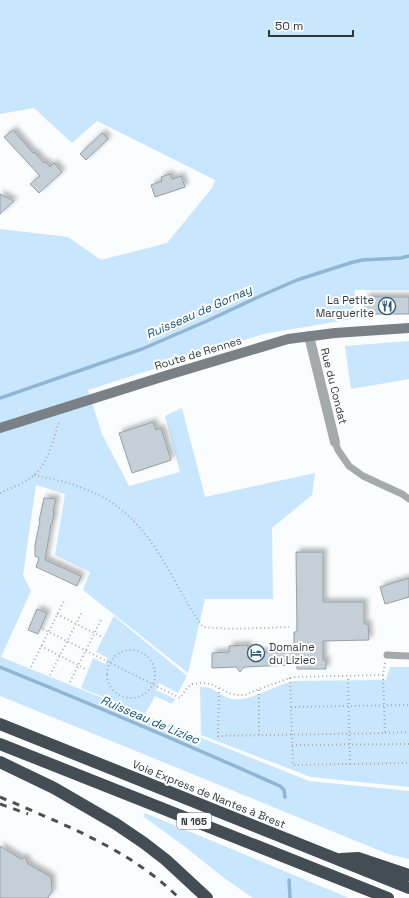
<svg xmlns="http://www.w3.org/2000/svg" width="409" height="898" viewBox="0 0 409 898" font-family="'Space Grotesk',sans-serif">
	<style>
		.green { fill: #c8e6fd }
		.lines { fill: none; stroke-linecap: round; stroke-linejoin: round }
		.stream { stroke: #8fb6d4; stroke-width: 3.5 }
		.building { fill: #c5cfd8; stroke: #96a0a7; filter: url(#shadow) }
		.path { stroke: #a9acae; stroke-width: 2; stroke-dasharray: 1 3; stroke-linecap: butt }
		.lane { stroke: #a4a9ac; stroke-width: 7 }
		.street { stroke: #a4a9ac; stroke-width: 10 }
		.secondary { stroke: #7a8186; stroke-width: 10 }
		.highway { stroke: #444d54; stroke-width: 12 }
		.rail { stroke: #4c5054; stroke-width: 3; stroke-dasharray: 7 7; stroke-linecap: butt }
		.labels { text-anchor: middle; dominant-baseline: central; stroke-width: 4; stroke-linejoin: round; paint-order: stroke }
		.shield { fill: #fff; stroke: #707275; stroke-width: 1 }
		.shield-label { font-size: 10px; font-weight: bold; fill: #32363a }
		.poi-label { font-size: 11px; fill: #32363a; stroke: #fff; text-anchor: end }
		.street-label { font-size: 11px; fill: #32363a; stroke: #fff }
		.water-label { font-size: 12px; font-style: italic; fill: #0e5178; stroke: #fff }
	</style>
	<defs>
		<filter id="shadow"><feDropShadow dx="3.5" dy="-3.5" stdDeviation="2" flood-color="#0004"/></filter>
	</defs>
	<rect width="100%" height="100%" fill="#fafcfd"/>
	<!-- green -->
	<path class="green" d="M 0,0 L 409,0 L 409,290 L 355,290 L 352,319 L 263,334 L 88,390 L 102,434 L 129,486 L 180,472 L 165,416 L 182,408 L 205,497 L 315,473 L 312,495 L 272,528 L 273,599 L 205,599 L 188,673 L 83,590 L 90,572 L 55,555 L 65,494 L 36,485 L 23,575 L 31,591 L 1,657 L 132,710 L 309,781 L 409,791 L 409,859 L 388,854 L 109,740 L 0,696 L 0,229 L 68,237 L 101,260 L 167,243 L 212,188 L 215,180 L 97,121 L 72,143 L 34,108 L 0,114 Z
		M 409,341 L 409,379 L 351,389 L 345,346 Z
		M 114,616 L 187,676 L 178,693 L 159,683 L 156,690 L 175,699 L 172,704 L 155,696 L 145,714 L 81,688 L 93,658 L 105,664 L 108,658 L 96,652 Z
		M 390,667 L 409,667 L 409,787 L 311,777 L 201,735 L 200,687 C 203,687 207,687 210,688 C 217,691 223,697 232,699 C 250,702 275,685 294,681 L 386,680 Z
		M 145,813 L 349,898 L 253,898 L 224,878 L 184,846 L 143,816 Z"/>
	<g class="lines">
		<!-- stream -->
		<path class="stream" d="M 0,398 L 142,349 L 207,321 L 258,297 L 297,280 L 350,263 L 362,260 L 401,258 L 409,256
			M 0,667 C 94,705 188,745 280,786 L 284,790 L 285,797
			M 289,880 L 290,898"/>
	</g>
	<!-- building -->
	<path class="building" d="M 13,130 L 33,153 L 34,152 L 44,163 L 46,162 L 50,167 L 54,163 L 62,172 L 39,193 L 30,184 L 40,176 L 4,137 Z
		M 102,133 L 108,139 L 86,160 L 80,154 Z
		M 170,174 L 172,179 L 181,176 L 185,187 L 155,197 L 151,185 L 162,181 L 161,177 Z
		M 0,194 L 14,201 L 0,214 Z
		M 365,297 L 409,297 L 409,314 L 365,314 Z
		M 153,422 L 156,430 L 161,428 L 171,460 L 132,473 L 119,433 Z
		M 44,498 L 56,499 L 53,512 L 54,513 L 52,524 L 51,524 L 45,560 L 81,576 L 77,586 L 36,567 L 39,558 L 35,556 L 35,545 L 40,521 L 39,521 Z
		M 296,552 L 323,552 L 323,602 L 364,602 L 364,624 L 368,624 L 369,640 L 323,641 L 323,660 L 326,660 L 326,669 L 297,669 L 297,665 L 266,666 L 244,667 L 240,672 L 236,667 L 212,668 L 212,653 L 229,652 L 229,646 L 248,645 L 248,652 L 294,652 L 294,632 L 297,632 Z
		M 409,578 L 409,597 L 385,604 L 380,587 Z
		M 37,609 L 47,613 L 38,634 L 28,630 Z
		M 0,846 L 21,859 L 25,857 L 28,864 L 51,877 L 52,891 L 48,898 L 0,898 Z"/>
	<g class="lines">
		<!-- path -->
		<path class="path" d="M 34,475 C 53,479 72,483 90,491 C 122,504 145,530 162,559 C 176,581 187,606 203,627 C 232,630 260,628 289,627
			M 0,493 C 11,488 23,484 33,476 C 48,464 54,438 59,421
			M 57,614 L 102,637
			M 43,629 L 180,698 L 187,688 L 192,684 L 201,683 L 211,684 L 229,693 L 236,695 L 245,695 L 259,689 L 293,677 L 383,675 L 385,663
			M 41,646 L 86,669
			M107 674a24 24 0 1 1 48 0a24 24 0 1 1-48 0Z
			M 31,667 L 64,601
			M 50,675 L 82,612
			M 290,678 L 293,765 L 350,764 L 348,676
			M 70,682 L 101,620
			M 219,688 L 218,736 L 385,733 L 383,675
			M 291,707 L 409,705
			M 385,733 L 409,732
			M 259,735 L 259,689
			M 292,745 L 409,744
			M 350,764 L 409,763"/>
		<!-- lane -->
		<path class="lane" d="M 335,442 L 338,450 L 349,466 L 363,476 L 402,494 L 409,499
			M 387,655 L 409,656"/>
		<!-- street -->
		<path class="street" d="M 309,336 L 335,442"/>
		<!-- secondary -->
		<path class="secondary" d="M 0,428 L 168,375 L 288,339 L 335,333 L 409,328"/>
		<!-- highway -->
		<path class="highway" d="M 0,724 L 409,888
			M 0,744 L 388,898
			M 0,762 L 54,788 L 116,824 L 144,843 L 166,860 L 207,898
			M 341,859 L 358,858 L 409,875"/>
		<!-- rail -->
		<path class="rail" d="M 0,797 C 62,824 130,849 179,898
			M 0,804 L 28,814"/>
	</g>
	<!-- icons -->
	<defs>
		<g id="restaurant-ring" transform="scale(0.9)"><circle r="9.5" fill="#fff" stroke="#2d5a7a" stroke-width="1.5"/><path d="M-5-6h1v4h1v-4h1v4h1v-4h1v5L-1.5 .5V6h-2V.5L-5-1ZM5-6V6H3V1.5H1.5Q1.5-4 5-6Z" fill="#2d5a7a"/></g>
		<g id="hotel-ring" transform="scale(0.9)"><circle r="9.5" fill="#fff" stroke="#2d5a7a" stroke-width="1.5"/><path d="M-6-4.5h1.5V1H6V5H4.5V3h-9V5H-6ZM-4 0a1.8 1.8 0 1 1 3.6 0ZM.5 0V-2.5h3Q6-2.5 6 0Z" fill="#2d5a7a"/></g>
	</defs>
	<g fill-rule="evenodd">
		<use href="#restaurant-ring" x="387" y="306"/>
		<use href="#hotel-ring" x="256" y="653"/>
	</g>
	<g class="labels">
		<!-- shield labels -->
		<rect class="shield" x="177" y="813" width="34" height="16" rx="3"/>
		<g class="shield-label">
			<text x="194" y="821">N 165</text>
		</g>
		<!-- poi labels -->
		<g class="poi-label">
			<text x="374" y="300">La Petite<tspan x="374" dy="13">Marguerite</tspan></text>
			<text x="269" y="647" text-anchor="start">Domaine<tspan x="269" dy="13">du Liziec</tspan></text>
		</g>
		<!-- street labels -->
		<g class="street-label">
			<text transform="translate(198 353) rotate(-17)">Route de Rennes</text>
			<text transform="translate(334 386) rotate(76)">Rue du Condat</text>
			<text transform="translate(209 794) rotate(22)">Voie Express de Nantes à Brest</text>
		</g>
		<!-- water labels -->
		<g class="water-label">
			<text transform="translate(199 312) rotate(-24)">Ruisseau de Gornay</text>
			<text transform="translate(150 720) rotate(23)">Ruisseau de Liziec</text>
		</g>
	</g>
	<!-- scale -->
	<path d="M269 30v6h84v-6" fill="none" stroke="#32363a" stroke-width="2"/>
	<text x="275" y="30" font-size="12" fill="#32363a" stroke="#ffffff" stroke-width="3" paint-order="stroke">50 m</text>
</svg>
